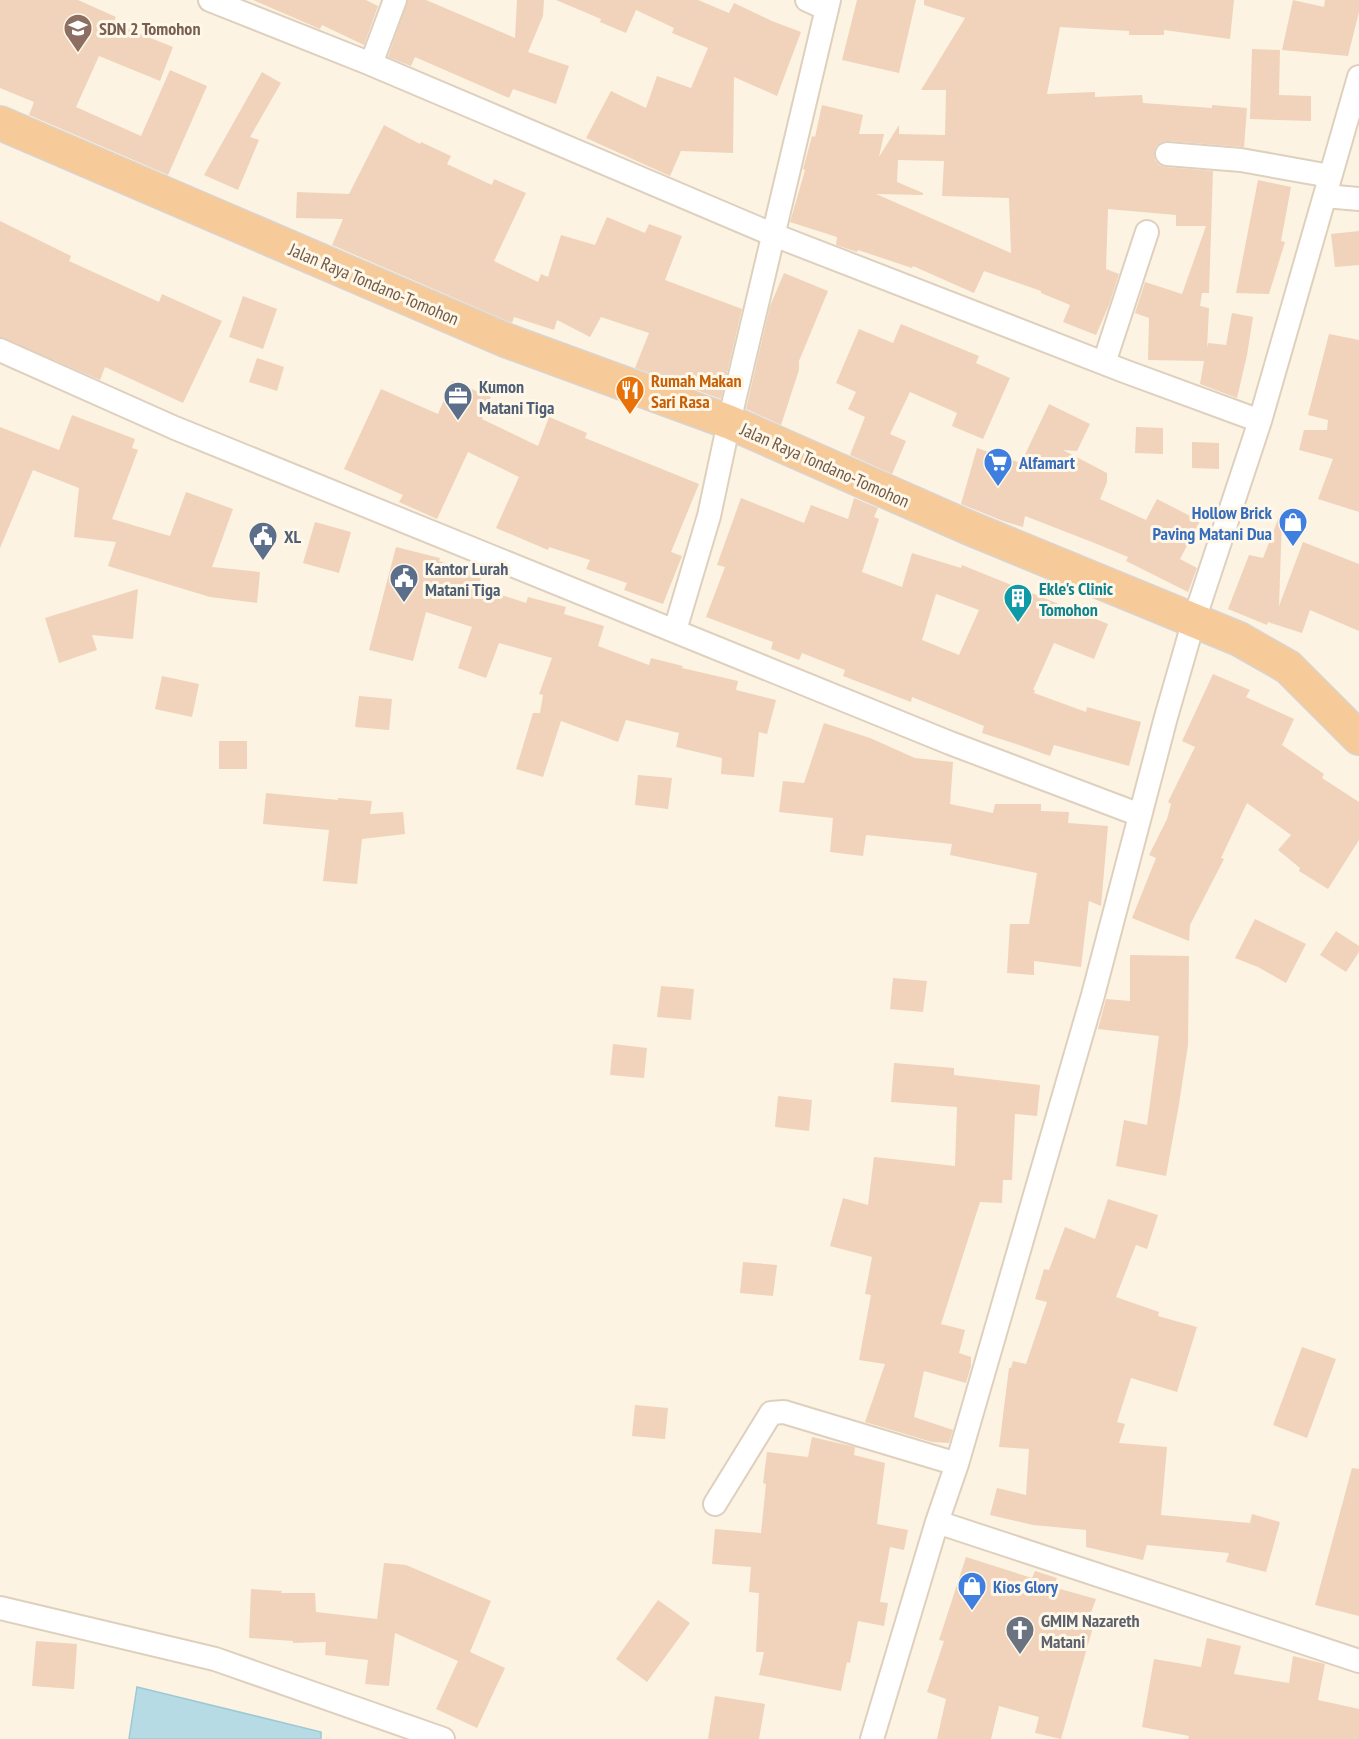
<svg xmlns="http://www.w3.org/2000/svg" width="1359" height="1739" viewBox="0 0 1359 1739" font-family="'PT Sans Narrow',sans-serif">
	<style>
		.water { fill: #b7dbe4; stroke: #9dc9d6; stroke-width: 1.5 }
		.building { fill: #f0d3ba; fill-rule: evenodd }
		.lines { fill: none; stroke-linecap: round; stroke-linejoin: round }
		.minor-casing { stroke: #dfd0be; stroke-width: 26 }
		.trunk-casing { stroke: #dad4d0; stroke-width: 36 }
		.minor { stroke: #fff; stroke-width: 22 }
		.trunk { stroke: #f7ca9a; stroke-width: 33 }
		.labels { text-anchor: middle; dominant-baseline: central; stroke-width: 6; stroke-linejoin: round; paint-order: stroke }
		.education-label { font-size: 18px; font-weight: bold; fill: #785e54; stroke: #fff7e7; text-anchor: start }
		.street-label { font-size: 18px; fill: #725a49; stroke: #fff7e7 }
		.food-label { font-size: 18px; font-weight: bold; fill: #c56008; stroke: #fff7e7; text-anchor: start }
		.service-label { font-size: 18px; font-weight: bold; fill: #4e5e75; stroke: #fff7e7; text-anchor: start }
		.shop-label { font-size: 18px; font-weight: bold; fill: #366cbe; stroke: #fff7e7; text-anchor: start }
		.culture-label { font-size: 18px; font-weight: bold; fill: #0d838f; stroke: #fff7e7; text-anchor: start }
		.worship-label { font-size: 18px; font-weight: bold; fill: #5b616d; stroke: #fff7e7; text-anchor: start }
	</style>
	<rect width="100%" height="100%" fill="#fcf3e2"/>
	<!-- water -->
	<path class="water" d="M 137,1687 L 321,1732 L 321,1739 L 129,1739 Z"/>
	<!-- building -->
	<path class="building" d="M 0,0 L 78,0 L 116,17 L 113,23 L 173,47 L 160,81 L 99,56 L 76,107 L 141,136 L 170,70 L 207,86 L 168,175 L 29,115 L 34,102 L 0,88 Z
		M 253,0 L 366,0 L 378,6 L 364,45 L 322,25 L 320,29 Z
		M 408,0 L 426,0 L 515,38 L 517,0 L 544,0 L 543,16 L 528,52 L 569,66 L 556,104 L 513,89 L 509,98 L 415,57 L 411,66 L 388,57 Z
		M 556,0 L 698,0 L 729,13 L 734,3 L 772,21 L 801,32 L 777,96 L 734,77 L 733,153 L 681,151 L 670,176 L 586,138 L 611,91 L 646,108 L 657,76 L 691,88 L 708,48 L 672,33 L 674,28 L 636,10 L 626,33 L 600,22 L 601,19 Z
		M 857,0 L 916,0 L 899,73 L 842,60 Z
		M 924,0 L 1234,0 L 1230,39 L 1164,30 L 1164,35 L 1129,35 L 1129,31 L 1060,27 L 1047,94 L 1095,92 L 1095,97 L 1142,95 L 1143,103 L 1212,108 L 1212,105 L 1247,108 L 1244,147 L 1168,141 L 1162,142 L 1156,146 L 1154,153 L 1155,160 L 1159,165 L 1165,167 L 1213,171 L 1209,293 L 1202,293 L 1200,306 L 1209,308 L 1207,348 L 1208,343 L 1226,345 L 1232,313 L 1253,317 L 1247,355 L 1237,398 L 1200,384 L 1204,361 L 1148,360 L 1149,318 L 1135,313 L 1145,282 L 1182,294 L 1206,226 L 1176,226 L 1176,215 L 1108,209 L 1106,269 L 1119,274 L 1109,305 L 1096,335 L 1063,322 L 1070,305 L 1041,293 L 1041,291 L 984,271 L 974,293 L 913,266 L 912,268 L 858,250 L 857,252 L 836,245 L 837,237 L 790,222 L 805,170 L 803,169 L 812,136 L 815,137 L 822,105 L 863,115 L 859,134 L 884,134 L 879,157 L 899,125 L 899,134 L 945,135 L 946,90 L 921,90 L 965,18 L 924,5 ZM 898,160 L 944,161 L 942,196 L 1009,198 L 1011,253 L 876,194 L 923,195 L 923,193 L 897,182 Z
		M 1293,0 L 1324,7 L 1325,0 L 1359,0 L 1359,12 L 1348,56 L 1282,50 Z
		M 1252,49 L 1280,50 L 1279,95 L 1311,96 L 1311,121 L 1250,119 Z
		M 262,72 L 281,83 L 250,137 L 259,140 L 238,190 L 204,175 Z
		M 384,125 L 420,144 L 421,142 L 451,156 L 447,164 L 492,185 L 494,179 L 526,193 L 494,261 L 538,282 L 541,274 L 548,277 L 561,235 L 595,245 L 607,217 L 645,233 L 649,224 L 682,236 L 665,280 L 742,309 L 721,399 L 635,368 L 649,333 L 601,317 L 590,337 L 557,320 L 554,330 L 514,317 L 512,323 L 332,245 L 343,219 L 296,218 L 297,192 L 349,194 Z
		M 1258,180 L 1291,187 L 1281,241 L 1285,242 L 1269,294 L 1236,293 Z
		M 0,221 L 71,256 L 69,261 L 159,302 L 162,294 L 222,321 L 183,403 L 105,367 L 100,380 L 0,337 Z
		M 1359,231 L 1359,265 L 1335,267 L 1331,234 Z
		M 784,273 L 828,291 L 799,361 L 799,370 L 781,425 L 746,409 L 770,306 Z
		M 243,296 L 277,309 L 263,349 L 229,337 Z
		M 901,324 L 979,356 L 976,363 L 1010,378 L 983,439 L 952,426 L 957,413 L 910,392 L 890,434 L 906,441 L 892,474 L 850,455 L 865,417 L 848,409 L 856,392 L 836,383 L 859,329 L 893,343 Z
		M 1329,334 L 1359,340 L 1359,512 L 1318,499 L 1333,459 L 1299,450 L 1304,430 L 1327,430 L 1328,420 L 1308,415 Z
		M 257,358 L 284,367 L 277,391 L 249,382 Z
		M 452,381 L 491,397 L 482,419 L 538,446 L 549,417 L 587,433 L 585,438 L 699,484 L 671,552 L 682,556 L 663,604 L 624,590 L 627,583 L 586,569 L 590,560 L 549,547 L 548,550 L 496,528 L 519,477 L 468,452 L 437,519 L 399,502 L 403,495 L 344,469 L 381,389 L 438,414 Z
		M 1049,404 L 1090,424 L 1077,451 L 1063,450 L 1107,473 L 1107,482 L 1100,499 L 1146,520 L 1157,499 L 1200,521 L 1180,559 L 1197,568 L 1188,592 L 1126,561 L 1128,557 L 1097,544 L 1025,516 L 1023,527 L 1003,521 L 961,504 L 977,448 L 1021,463 Z
		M 72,415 L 135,439 L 132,448 L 138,450 L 112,519 L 170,536 L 186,492 L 233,509 L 212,567 L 260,572 L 257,603 L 210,597 L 108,566 L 116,542 L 74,537 L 79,488 L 33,470 L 0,548 L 0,427 L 59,450 Z
		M 1136,427 L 1163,428 L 1163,454 L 1135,453 Z
		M 1192,442 L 1219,443 L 1219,469 L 1192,468 Z
		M 741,498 L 804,523 L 811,505 L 848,519 L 854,498 L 878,508 L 874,517 L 879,519 L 862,572 L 902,587 L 912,553 L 961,568 L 962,565 L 1108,624 L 1094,659 L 1054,643 L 1033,690 L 1035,690 L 1034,693 L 1086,712 L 1087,707 L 1141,722 L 1129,766 L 1054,745 L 1050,756 L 1016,744 L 982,733 L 984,726 L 912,697 L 911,702 L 843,676 L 845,670 L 802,653 L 799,660 L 771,649 L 773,642 L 706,617 L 725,567 L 717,565 ZM 936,594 L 979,610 L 959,655 L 922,640 Z
		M 1279,517 L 1282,518 L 1279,606 L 1303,542 L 1359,564 L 1359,631 L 1310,610 L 1302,633 L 1268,622 L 1267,625 L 1228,609 L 1249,555 L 1263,558 Z
		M 315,522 L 351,532 L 339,573 L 303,563 Z
		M 396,547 L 440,558 L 439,561 L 482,575 L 478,587 L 526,603 L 528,597 L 566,607 L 564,614 L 604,626 L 598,646 L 649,665 L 651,658 L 683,666 L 682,668 L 738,681 L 736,690 L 776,700 L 767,734 L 759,732 L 754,777 L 721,774 L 722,758 L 676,747 L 679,733 L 626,720 L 618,742 L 561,721 L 543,777 L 516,769 L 533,713 L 540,713 L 543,695 L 539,694 L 552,658 L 499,643 L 486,678 L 458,668 L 472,627 L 426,612 L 413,661 L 369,650 Z
		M 138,589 L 133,639 L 92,635 L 97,650 L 59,663 L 45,618 Z
		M 1213,674 L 1250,690 L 1246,697 L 1294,719 L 1282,745 L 1324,774 L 1322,778 L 1359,802 L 1359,840 L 1328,889 L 1299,871 L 1300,868 L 1278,850 L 1291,835 L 1247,803 L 1221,858 L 1224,859 L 1190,925 L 1189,941 L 1132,918 L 1156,858 L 1149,855 L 1167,819 L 1171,804 L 1168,802 L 1195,747 L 1182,741 Z
		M 162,676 L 199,684 L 192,717 L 155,709 Z
		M 359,696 L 392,699 L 389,730 L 355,727 Z
		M 824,723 L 870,738 L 915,758 L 953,762 L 950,804 L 993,813 L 995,804 L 1041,804 L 1041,811 L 1069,812 L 1068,823 L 1108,826 L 1101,906 L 1089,901 L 1081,967 L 1034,961 L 1034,975 L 1007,973 L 1010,924 L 1029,924 L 1037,873 L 950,855 L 952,844 L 866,835 L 863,856 L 830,852 L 833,818 L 779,812 L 783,781 L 804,783 Z
		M 219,741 L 247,741 L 247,769 L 219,769 Z
		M 638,775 L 672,778 L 668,809 L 635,805 Z
		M 266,793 L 338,800 L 338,798 L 372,801 L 370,814 L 403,812 L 405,834 L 362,839 L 357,884 L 323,881 L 329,830 L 263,824 Z
		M 1255,919 L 1306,944 L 1286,983 L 1258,967 L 1235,958 Z
		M 1336,931 L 1359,946 L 1359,952 L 1346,972 L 1320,955 Z
		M 1130,955 L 1189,956 L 1188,1045 L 1179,1104 L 1166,1176 L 1116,1166 L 1124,1120 L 1147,1125 L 1159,1036 L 1098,1029 L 1106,999 L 1130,1001 Z
		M 893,978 L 927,981 L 923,1012 L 890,1009 Z
		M 661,986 L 694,989 L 691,1020 L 657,1017 Z
		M 613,1044 L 647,1048 L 644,1078 L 610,1075 Z
		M 894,1063 L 954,1068 L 954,1075 L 1040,1085 L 1037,1116 L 1015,1114 L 1012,1180 L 1003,1180 L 1002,1203 L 980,1202 L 941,1324 L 965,1330 L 959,1353 L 971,1357 L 971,1366 L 966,1383 L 924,1371 L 914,1417 L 953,1430 L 949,1443 L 932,1442 L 865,1422 L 885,1364 L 859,1360 L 871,1295 L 865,1294 L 872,1257 L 830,1246 L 843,1198 L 868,1205 L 874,1157 L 955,1166 L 957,1107 L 891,1102 Z
		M 778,1096 L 812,1100 L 809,1131 L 775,1127 Z
		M 1108,1199 L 1158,1215 L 1147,1249 L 1136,1245 L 1116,1297 L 1159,1312 L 1158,1316 L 1197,1327 L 1177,1392 L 1131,1378 L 1117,1422 L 1125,1424 L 1119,1443 L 1167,1447 L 1161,1515 L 1250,1523 L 1252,1514 L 1280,1522 L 1266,1572 L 1226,1562 L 1229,1553 L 1147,1545 L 1143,1560 L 1086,1547 L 1086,1530 L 1033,1525 L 990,1515 L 997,1488 L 1026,1495 L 1029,1449 L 999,1447 L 1009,1368 L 1011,1368 L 1013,1361 L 1026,1364 L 1047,1302 L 1035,1299 L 1044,1269 L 1049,1270 L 1065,1227 L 1095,1239 Z
		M 743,1262 L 777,1265 L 773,1296 L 740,1293 Z
		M 1302,1347 L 1336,1359 L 1307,1438 L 1273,1425 Z
		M 635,1405 L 668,1408 L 665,1439 L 632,1436 Z
		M 812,1437 L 855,1447 L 854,1455 L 885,1463 L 877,1524 L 908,1530 L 904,1550 L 890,1547 L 880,1602 L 888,1603 L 884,1626 L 858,1621 L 850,1663 L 847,1662 L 841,1691 L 759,1675 L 764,1652 L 756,1652 L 759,1593 L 749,1592 L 751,1567 L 712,1564 L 715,1529 L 761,1533 L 766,1484 L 763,1483 L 767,1452 L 808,1457 Z
		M 1352,1468 L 1359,1469 L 1359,1616 L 1315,1605 Z
		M 966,1557 L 1032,1578 L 1035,1571 L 1057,1578 L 1053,1587 L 1096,1599 L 1089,1618 L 1095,1620 L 1061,1739 L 1035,1733 L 1039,1717 L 999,1706 L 991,1739 L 937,1739 L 946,1699 L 927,1692 L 944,1641 L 939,1640 Z
		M 384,1563 L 406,1565 L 491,1601 L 470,1652 L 505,1668 L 477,1728 L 436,1709 L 458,1661 L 395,1633 L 389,1686 L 365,1684 L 368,1660 L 325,1655 L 326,1642 L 293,1643 L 293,1641 L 249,1638 L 251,1589 L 282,1591 L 281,1593 L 315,1593 L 316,1612 L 377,1619 Z
		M 658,1600 L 690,1623 L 647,1682 L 616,1659 Z
		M 1207,1638 L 1241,1646 L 1234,1674 L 1289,1683 L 1293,1656 L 1325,1664 L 1318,1700 L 1359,1709 L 1359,1739 L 1188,1739 L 1189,1736 L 1142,1727 L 1154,1659 L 1201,1667 Z
		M 36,1641 L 77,1644 L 74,1689 L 32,1686 Z
		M 715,1696 L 765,1704 L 759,1739 L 708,1739 Z"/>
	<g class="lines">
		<!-- minor casing -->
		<g class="minor-casing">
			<path id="minor" d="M 210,0 L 371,64 L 774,235 L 1124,371 L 1260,421
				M 807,0 L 827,9
				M 371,64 L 395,0
				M 1167,154 L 1241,160 L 1330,176
				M 1325,196 L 1359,199
				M 0,350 L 175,428 L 950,743 L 1140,815
				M 1104,363 L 1147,232
				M 675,630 L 709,516 L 729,422 L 829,0
				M 715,1504 L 771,1413 L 784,1412 L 957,1464
				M 937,1522 L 1359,1661
				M 0,1608 L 215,1659 L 443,1739
				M 872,1739 L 937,1522 L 957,1464 L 1093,995 L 1166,717 L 1194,620 L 1260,421 L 1359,77"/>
		</g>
		<!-- trunk casing -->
		<g class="trunk-casing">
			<path id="trunk" d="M 0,123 L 505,340 L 729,422 L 967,527 L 1239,639 L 1288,667 L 1359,738"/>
		</g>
		<!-- minor -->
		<use href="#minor" class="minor"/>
		<!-- trunk -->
		<use href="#trunk" class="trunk"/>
	</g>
	<!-- icons -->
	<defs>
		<g id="school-pin" transform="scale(1.5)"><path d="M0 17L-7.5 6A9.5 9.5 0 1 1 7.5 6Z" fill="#8d6e63" stroke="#fff7e7"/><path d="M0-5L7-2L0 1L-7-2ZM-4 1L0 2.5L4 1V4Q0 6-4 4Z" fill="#fff"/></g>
		<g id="restaurant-pin" transform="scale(1.5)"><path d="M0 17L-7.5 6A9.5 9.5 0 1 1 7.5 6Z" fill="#e8710a" stroke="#fff7e7"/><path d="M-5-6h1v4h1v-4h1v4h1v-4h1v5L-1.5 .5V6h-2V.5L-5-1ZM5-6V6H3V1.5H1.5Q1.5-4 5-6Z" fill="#fff"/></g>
		<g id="office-pin" transform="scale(1.5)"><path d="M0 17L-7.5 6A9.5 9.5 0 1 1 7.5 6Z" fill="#5c6f8a" stroke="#fff7e7"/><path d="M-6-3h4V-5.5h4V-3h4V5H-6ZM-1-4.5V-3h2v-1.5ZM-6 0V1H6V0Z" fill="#fff"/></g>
		<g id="supermarket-pin" transform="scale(1.5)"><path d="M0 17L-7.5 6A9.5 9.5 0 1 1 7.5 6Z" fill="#3f7fe0" stroke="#fff7e7"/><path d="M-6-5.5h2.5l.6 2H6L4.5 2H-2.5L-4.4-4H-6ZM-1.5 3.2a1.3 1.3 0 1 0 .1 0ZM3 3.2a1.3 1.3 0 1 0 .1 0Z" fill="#fff"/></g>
		<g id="shop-pin" transform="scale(1.5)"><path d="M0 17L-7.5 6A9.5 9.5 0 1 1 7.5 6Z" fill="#3f7fe0" stroke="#fff7e7"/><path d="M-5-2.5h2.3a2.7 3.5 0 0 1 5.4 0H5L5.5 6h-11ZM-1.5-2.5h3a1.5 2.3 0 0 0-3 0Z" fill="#fff"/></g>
		<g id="civic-pin" transform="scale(1.5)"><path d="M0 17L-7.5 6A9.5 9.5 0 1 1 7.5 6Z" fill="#5c6f8a" stroke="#fff7e7"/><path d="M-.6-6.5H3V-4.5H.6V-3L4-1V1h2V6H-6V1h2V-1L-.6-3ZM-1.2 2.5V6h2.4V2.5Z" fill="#fff"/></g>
		<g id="building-pin" transform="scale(1.5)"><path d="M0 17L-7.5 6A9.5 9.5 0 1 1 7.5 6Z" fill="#0f9aa8" stroke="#fff7e7"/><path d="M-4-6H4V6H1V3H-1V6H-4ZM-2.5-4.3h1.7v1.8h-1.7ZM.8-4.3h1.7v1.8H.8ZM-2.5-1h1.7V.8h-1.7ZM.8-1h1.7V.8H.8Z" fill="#fff"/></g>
		<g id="church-pin" transform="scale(1.5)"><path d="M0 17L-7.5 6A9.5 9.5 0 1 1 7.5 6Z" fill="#6b7280" stroke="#fff7e7"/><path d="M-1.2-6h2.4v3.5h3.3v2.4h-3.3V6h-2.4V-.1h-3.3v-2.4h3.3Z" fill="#fff"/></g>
	</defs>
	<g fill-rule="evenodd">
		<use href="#school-pin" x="78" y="28"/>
		<use href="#restaurant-pin" x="630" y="390"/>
		<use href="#office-pin" x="458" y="396"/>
		<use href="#supermarket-pin" x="998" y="462"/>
		<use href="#shop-pin" x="1293" y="522"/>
		<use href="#civic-pin" x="263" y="536"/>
		<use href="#civic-pin" x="404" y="578"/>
		<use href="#building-pin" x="1018" y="598"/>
		<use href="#shop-pin" x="972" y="1586"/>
		<use href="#church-pin" x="1020" y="1630"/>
	</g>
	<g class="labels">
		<!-- education labels -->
		<g class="education-label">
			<text x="99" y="28">SDN 2 Tomohon</text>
		</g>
		<!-- street labels -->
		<g class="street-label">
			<text transform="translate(374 284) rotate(23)">Jalan Raya Tondano-Tomohon</text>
			<text transform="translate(825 465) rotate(24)">Jalan Raya Tondano-Tomohon</text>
		</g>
		<!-- food labels -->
		<g class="food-label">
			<text x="651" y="380">Rumah Makan<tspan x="651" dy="21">Sari Rasa</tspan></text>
		</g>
		<!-- service labels -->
		<g class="service-label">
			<text x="479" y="386">Kumon<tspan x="479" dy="21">Matani Tiga</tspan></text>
			<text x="284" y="536">XL</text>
			<text x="425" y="568">Kantor Lurah<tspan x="425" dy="21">Matani Tiga</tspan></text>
		</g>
		<!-- shop labels -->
		<g class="shop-label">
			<text x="1019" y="462">Alfamart</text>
			<text x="1272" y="512" text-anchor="end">Hollow Brick<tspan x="1272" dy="21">Paving Matani Dua</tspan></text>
			<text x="993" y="1586">Kios Glory</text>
		</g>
		<!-- culture labels -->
		<g class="culture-label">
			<text x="1039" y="588">Ekle's Clinic<tspan x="1039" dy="21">Tomohon</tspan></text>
		</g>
		<!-- worship labels -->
		<g class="worship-label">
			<text x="1041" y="1620">GMIM Nazareth<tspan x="1041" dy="21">Matani</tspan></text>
		</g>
	</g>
</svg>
